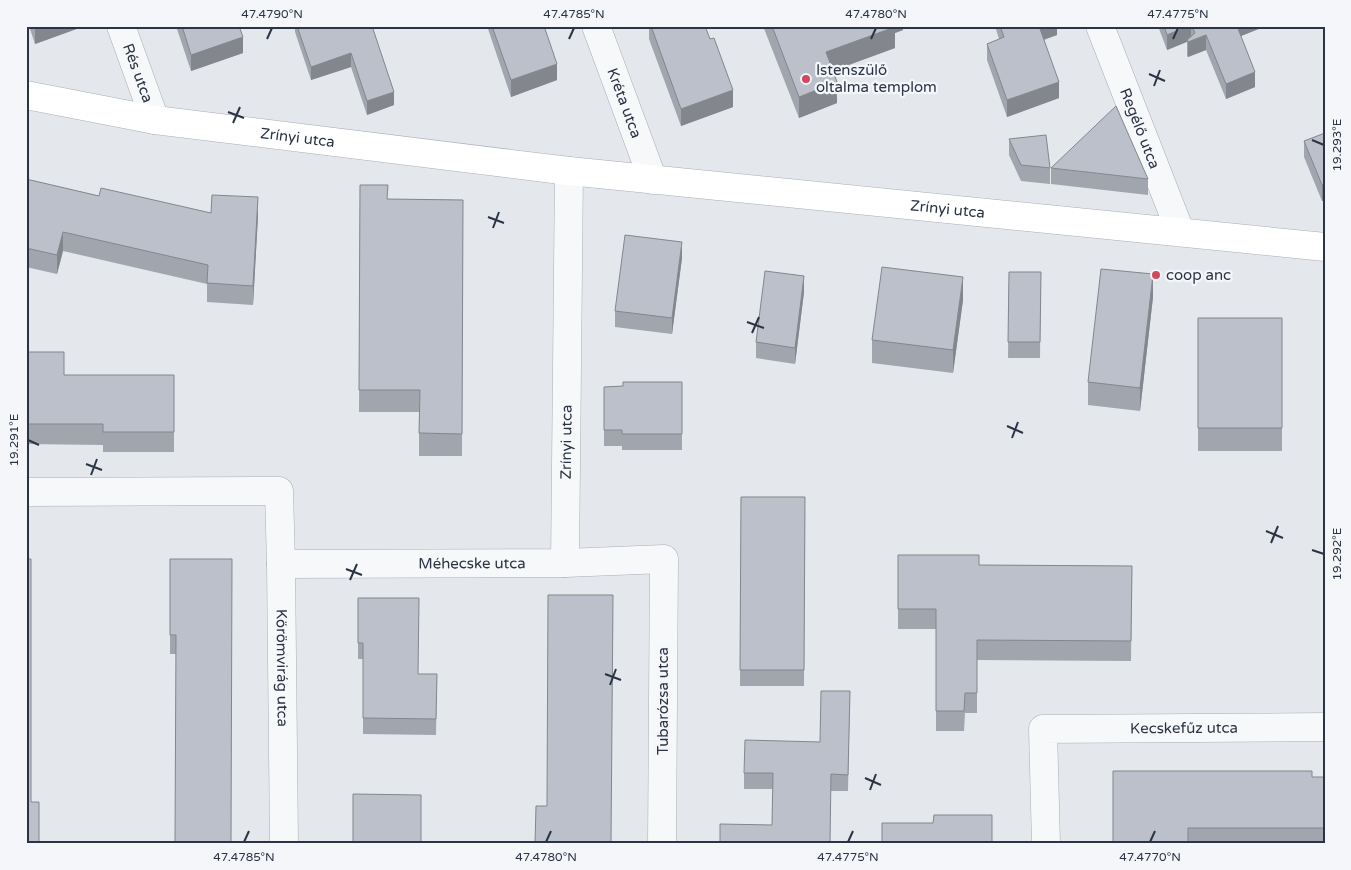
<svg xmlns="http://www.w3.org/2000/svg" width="1351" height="870" viewBox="0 0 1351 870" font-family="'Varela Round',sans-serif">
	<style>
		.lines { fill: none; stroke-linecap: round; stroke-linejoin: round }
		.minor-casing { stroke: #a9aeb7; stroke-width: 29 }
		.secondary-casing { stroke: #a9aeb7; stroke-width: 29 }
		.minor { stroke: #f7f8fa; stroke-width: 28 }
		.secondary { stroke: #fff; stroke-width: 28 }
		.wall { fill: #a1a5ae }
		.shaded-wall { fill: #83868d }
		.building { fill: #bbc0ca; stroke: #83868d }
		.ticks { fill: none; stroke: #2b3445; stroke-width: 2 }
		.poi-dot { fill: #d1495b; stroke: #f4f6f9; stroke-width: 2 }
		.labels { text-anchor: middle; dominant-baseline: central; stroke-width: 4.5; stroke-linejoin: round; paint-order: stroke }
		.poi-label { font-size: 15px; fill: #2b3445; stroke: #f4f6f9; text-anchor: start }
		.street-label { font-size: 15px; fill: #2b3445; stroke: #f4f6f9 }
		.neatline { fill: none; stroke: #2b3445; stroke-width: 2 }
		.ticks-label { font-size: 12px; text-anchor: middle; fill: #2b3445 }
	</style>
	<rect width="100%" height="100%" fill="#e4e7ec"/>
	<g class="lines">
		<!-- minor casing -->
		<g class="minor-casing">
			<g id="minor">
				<path id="s1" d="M 121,26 L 155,120"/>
				<path id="s2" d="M 596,26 L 653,180"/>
				<path id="s3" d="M 1100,26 L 1180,231"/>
				<path id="s4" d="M 26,492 L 279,491 L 281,564 L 284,844"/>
				<path id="s5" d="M 565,563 L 569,171"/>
				<path id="s6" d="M 281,564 L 565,563 L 664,559 L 662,844"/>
				<path id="s7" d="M 1046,844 L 1043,729 L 1325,727"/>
			</g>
		</g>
		<!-- secondary casing -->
		<g class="secondary-casing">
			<g id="secondary">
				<path id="s8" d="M 26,95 L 155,120 L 569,171 L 1325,247"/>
			</g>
		</g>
		<!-- minor -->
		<use href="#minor" class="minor"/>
		<!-- secondary -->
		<use href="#secondary" class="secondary"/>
	</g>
	<!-- wall -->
	<path class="wall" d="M 29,26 L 82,26 L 82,27 L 35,44 Z
		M 176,26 L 239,26 L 243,53 L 191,71 Z
		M 295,26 L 372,26 L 394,105 L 367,115 L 351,67 L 311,80 L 295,32 Z
		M 487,26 L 544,26 L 557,80 L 511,97 Z
		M 649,26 L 705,26 L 733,107 L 681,126 L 649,39 Z
		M 763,26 L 903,26 L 903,30 L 895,33 L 895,48 L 833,71 L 837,103 L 799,118 Z
		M 995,26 L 1057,26 L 1057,35 L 1044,40 L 1059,98 L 1007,117 L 987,60 L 987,44 L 999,39 Z
		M 1158,26 L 1261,26 L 1261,28 L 1241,36 L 1255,87 L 1226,99 L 1206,50 L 1188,57 L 1187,56 L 1187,42 L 1167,50 Z
		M 1325,133 L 1322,201 L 1304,157 L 1304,141 Z
		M 1009,139 L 1050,168 L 1050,184 L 1021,181 L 1009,155 Z
		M 1051,168 L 1148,179 L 1148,195 L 1051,184 Z
		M 26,179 L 99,196 L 211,213 L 258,216 L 253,305 L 207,302 L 207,284 L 63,251 L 57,274 L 26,267 Z
		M 360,185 L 388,199 L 463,200 L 462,456 L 419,456 L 419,412 L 359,412 Z
		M 682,258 L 672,334 L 615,327 L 615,311 Z
		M 1009,272 L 1041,272 L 1040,358 L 1008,358 Z
		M 804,292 L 795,364 L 756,358 L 756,342 Z
		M 1153,297 L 1140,411 L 1088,405 L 1088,382 Z
		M 963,300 L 953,373 L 872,363 L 872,340 Z
		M 1198,318 L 1282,318 L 1282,451 L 1198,451 Z
		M 26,352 L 64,375 L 174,375 L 174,452 L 103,452 L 103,445 L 26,444 Z
		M 682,382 L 682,450 L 622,450 L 622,446 L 604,446 L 604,387 L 623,386 Z
		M 741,497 L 805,497 L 804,686 L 740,686 Z
		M 898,555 L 979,565 L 1132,566 L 1131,661 L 977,660 L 977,713 L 965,713 L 964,731 L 936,731 L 936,629 L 898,629 Z
		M 170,559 L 231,844 L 176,654 L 170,654 Z
		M 358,598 L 418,674 L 437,674 L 436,735 L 363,734 L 363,659 L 358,659 Z
		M 850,691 L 848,791 L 831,791 L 772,825 L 773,789 L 744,789 L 744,773 L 820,742 Z
		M 1312,777 L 1325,777 L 1325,844 L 1113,844 Z"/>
	<!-- shaded-wall -->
	<path class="shaded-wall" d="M 42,26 L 82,26 L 82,27 L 35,44 L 35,29 Z
		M 890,26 L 903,26 L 903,30 L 895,33 L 895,48 L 826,73 L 826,52 Z
		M 1039,26 L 1057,26 L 1057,35 L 1039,41 Z
		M 1188,26 L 1191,26 L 1191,40 L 1167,50 L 1167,35 Z
		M 1236,26 L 1261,26 L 1261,28 L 1236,38 Z
		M 1206,35 L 1206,50 L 1188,57 L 1188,42 Z
		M 243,37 L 243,53 L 191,71 L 191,55 Z
		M 351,53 L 351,67 L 311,80 L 311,67 Z
		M 557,64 L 557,80 L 511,97 L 511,80 Z
		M 1255,72 L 1255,87 L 1226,99 L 1226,84 Z
		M 837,82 L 837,103 L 799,118 L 799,97 Z
		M 1059,82 L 1059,98 L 1007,117 L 1007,100 Z
		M 733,90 L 733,107 L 681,126 L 681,109 Z
		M 394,92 L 394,105 L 367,115 L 367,101 Z
		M 1325,184 L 1325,200 L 1322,201 L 1322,185 Z
		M 258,197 L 258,216 L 253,305 L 253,286 Z
		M 63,232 L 63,251 L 57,274 L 57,255 Z
		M 682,242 L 682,258 L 672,334 L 672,318 Z
		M 1153,274 L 1153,297 L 1140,411 L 1140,388 Z
		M 804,276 L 804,292 L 795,364 L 795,348 Z
		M 963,277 L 963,300 L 953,373 L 953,350 Z"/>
	<!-- building -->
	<path class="building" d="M 35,26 L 42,26 L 35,29 Z
		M 182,26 L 239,26 L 243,37 L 191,55 Z
		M 297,26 L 372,26 L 394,92 L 367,101 L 351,53 L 311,67 Z
		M 492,26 L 544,26 L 557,64 L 511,80 Z
		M 651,26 L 705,26 L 710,39 L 714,38 L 733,90 L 681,109 Z
		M 772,26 L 895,26 L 895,27 L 826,52 L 837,82 L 799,97 Z
		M 1000,26 L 1039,26 L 1059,82 L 1007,100 L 987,44 L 1004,37 Z
		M 1164,26 L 1188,26 L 1167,35 Z
		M 1192,26 L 1237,26 L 1255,72 L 1226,84 L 1206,35 L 1188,42 L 1187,40 L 1195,33 Z
		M 1116,106 L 1148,179 L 1051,168 Z
		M 1325,133 L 1325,184 L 1322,185 L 1304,141 Z
		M 1046,135 L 1050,168 L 1021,165 L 1009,139 Z
		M 26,179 L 99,196 L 101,188 L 211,213 L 212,195 L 258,197 L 253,286 L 207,283 L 208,265 L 63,232 L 57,255 L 26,248 Z
		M 360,185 L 388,185 L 387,199 L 463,200 L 462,434 L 419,433 L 420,390 L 359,390 Z
		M 625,235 L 682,242 L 672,318 L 615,311 Z
		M 882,267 L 963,277 L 953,350 L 872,340 Z
		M 1101,269 L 1153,274 L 1140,388 L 1088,382 Z
		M 765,271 L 804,276 L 795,348 L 756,342 Z
		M 1009,272 L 1041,272 L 1040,342 L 1008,342 Z
		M 1198,318 L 1282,318 L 1282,428 L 1198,428 Z
		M 26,352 L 64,352 L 64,375 L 174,375 L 174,432 L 103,432 L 103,424 L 26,424 Z
		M 623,382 L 682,382 L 682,434 L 622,434 L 622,430 L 604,430 L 604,387 L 623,386 Z
		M 741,497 L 805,497 L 804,670 L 740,670 Z
		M 898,555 L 979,555 L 979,565 L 1132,566 L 1131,641 L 977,640 L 977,693 L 965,693 L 964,711 L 936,711 L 936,609 L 898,609 Z
		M 26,559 L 31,559 L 31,802 L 39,802 L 39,844 L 26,844 Z
		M 170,559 L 232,559 L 231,844 L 175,844 L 176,635 L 170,635 Z
		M 548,595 L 613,595 L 611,844 L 535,844 L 536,806 L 547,806 Z
		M 358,598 L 419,598 L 418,674 L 437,674 L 436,719 L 363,718 L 363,643 L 358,643 Z
		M 821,691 L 850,691 L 848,775 L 831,774 L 830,844 L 720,844 L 720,824 L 772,825 L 773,773 L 744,773 L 745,740 L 820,742 Z
		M 1113,771 L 1312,771 L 1312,777 L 1325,777 L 1325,828 L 1188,828 L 1188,844 L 1113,844 Z
		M 353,794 L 421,795 L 421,844 L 353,844 Z
		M 934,815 L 992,815 L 992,844 L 882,844 L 882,823 L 933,823 Z"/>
	<!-- ticks -->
	<path class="ticks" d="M 267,39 L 272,28M 569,39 L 574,28M 871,39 L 876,28M 1173,39 L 1178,28M 1149,74 L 1165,81M 1154,86 L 1160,70M 228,112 L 244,118M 233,123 L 240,107M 1312,140 L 1324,145M 488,217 L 504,223M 493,228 L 499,212M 747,322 L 764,328M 752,333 L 759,317M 1007,426 L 1023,433M 1012,438 L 1018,422M 28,440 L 39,445M 86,464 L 102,470M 91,475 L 97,459M 1266,531 L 1283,538M 1271,543 L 1278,526M 1312,550 L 1324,554M 346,569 L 362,575M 350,580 L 357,564M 605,674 L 621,680M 610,685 L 616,669M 865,778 L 881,785M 870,790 L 876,774M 244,842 L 249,831M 546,842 L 551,831M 848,842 L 853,831M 1150,842 L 1155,831"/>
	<!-- markers -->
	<g class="poi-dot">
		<circle cx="806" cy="79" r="5"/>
		<circle cx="1156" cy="275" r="5"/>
	</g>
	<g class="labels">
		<!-- poi labels -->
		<g class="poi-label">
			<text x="816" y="70">Istenszülő<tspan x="816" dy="17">oltalma templom</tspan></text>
			<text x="1166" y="275">coop anc</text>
		</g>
		<!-- street labels -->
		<g class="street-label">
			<text stroke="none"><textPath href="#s1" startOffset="50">Rés utca</textPath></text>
			<text stroke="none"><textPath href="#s2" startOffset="82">Kréta utca</textPath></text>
			<text stroke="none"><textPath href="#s3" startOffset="110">Regélő utca</textPath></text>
			<text stroke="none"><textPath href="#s8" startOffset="275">Zrínyi utca</textPath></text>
			<text stroke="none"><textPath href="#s8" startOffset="929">Zrínyi utca</textPath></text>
			<text stroke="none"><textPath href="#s5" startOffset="121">Zrínyi utca</textPath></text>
			<text stroke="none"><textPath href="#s6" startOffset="191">Méhecske utca</textPath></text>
			<text stroke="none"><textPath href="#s4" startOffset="430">Körömvirág utca</textPath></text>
			<text transform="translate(663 701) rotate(-90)">Tubarózsa utca</text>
			<text stroke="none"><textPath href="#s7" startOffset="256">Kecskefűz utca</textPath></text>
		</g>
	</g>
	<!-- border -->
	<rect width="1351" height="870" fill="none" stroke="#f4f6f9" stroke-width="55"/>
	<rect x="28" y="28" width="1296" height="814" class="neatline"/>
	<g class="ticks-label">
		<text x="272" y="18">47.4790°N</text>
		<text x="574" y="18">47.4785°N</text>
		<text x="876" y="18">47.4780°N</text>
		<text x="1178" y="18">47.4775°N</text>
		<text transform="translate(1337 145) rotate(-90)" y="4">19.293°E</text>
		<text transform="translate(14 440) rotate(-90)" y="4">19.291°E</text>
		<text transform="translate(1337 554) rotate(-90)" y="4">19.292°E</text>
		<text x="244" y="861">47.4785°N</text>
		<text x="546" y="861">47.4780°N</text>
		<text x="848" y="861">47.4775°N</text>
		<text x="1150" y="861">47.4770°N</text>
	</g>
</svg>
